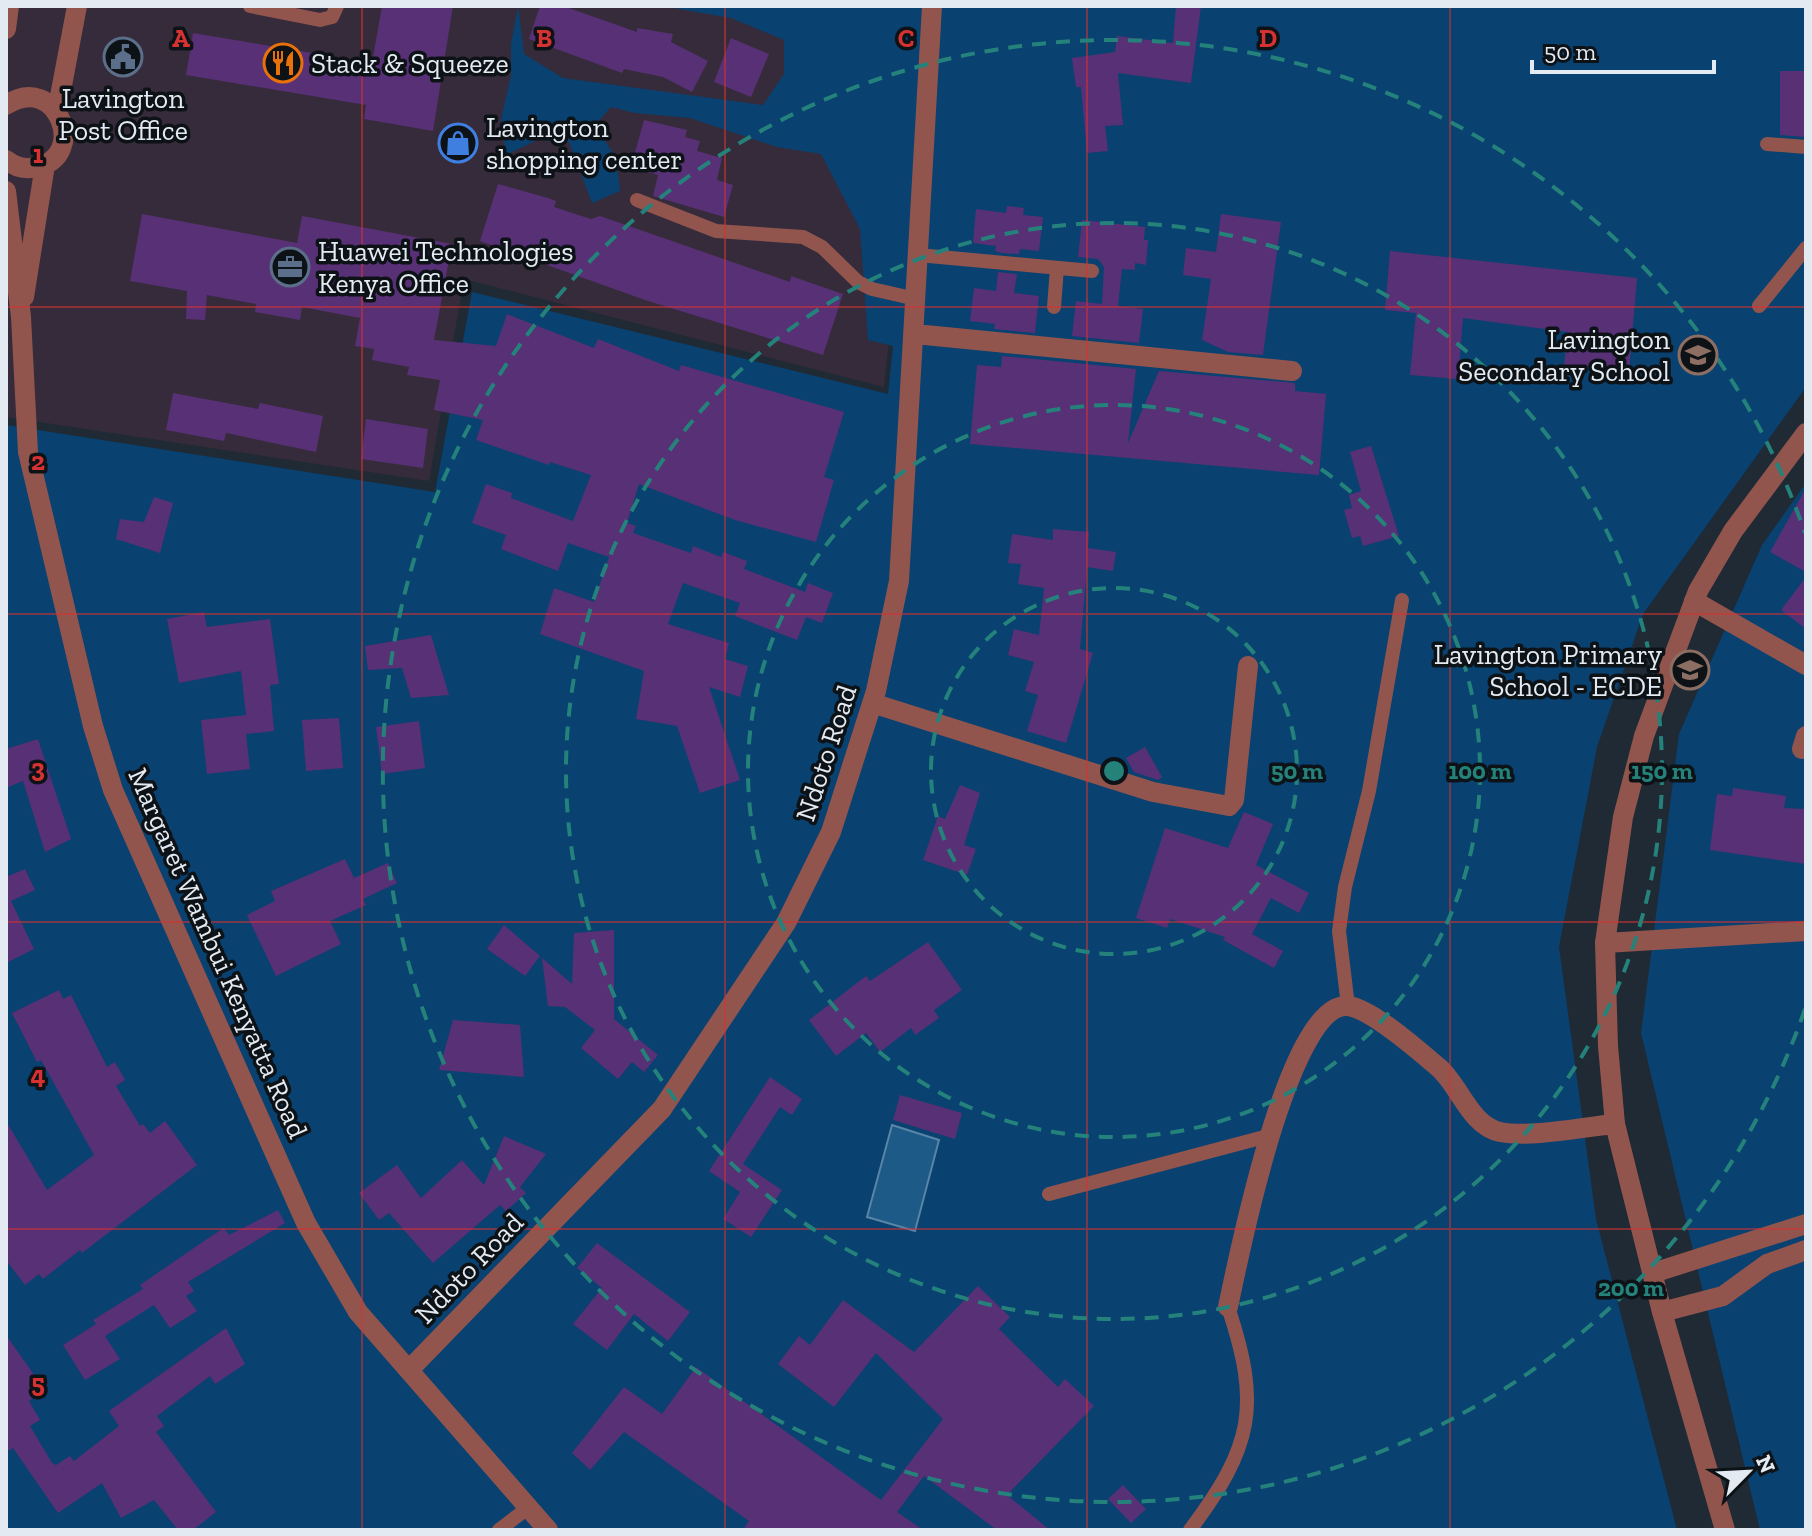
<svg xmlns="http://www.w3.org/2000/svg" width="1812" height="1536" viewBox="0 0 1812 1536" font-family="'Zilla Slab',serif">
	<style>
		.commercial { fill: #362b3a }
		.green { fill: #094170 }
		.water { fill: #1e5a87; stroke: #5985a7; stroke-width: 2 }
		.building { fill: #583076 }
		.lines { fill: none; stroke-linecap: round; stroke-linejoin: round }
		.service { stroke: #91554e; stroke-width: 14 }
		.minor { stroke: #91554e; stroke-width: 20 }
		.tertiary { stroke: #91554e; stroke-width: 20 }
		.grid { fill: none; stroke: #d73232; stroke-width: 2; stroke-opacity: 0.55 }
		.ring { fill: none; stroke: #24827b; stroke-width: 4; stroke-dasharray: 14 10 }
		.labels { text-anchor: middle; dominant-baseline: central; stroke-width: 7; stroke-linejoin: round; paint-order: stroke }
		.poi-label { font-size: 28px; fill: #e3eaf1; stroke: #0d1217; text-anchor: start }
		.street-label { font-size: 28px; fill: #e3eaf1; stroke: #0d1217 }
		.grid-label { font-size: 26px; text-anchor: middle; font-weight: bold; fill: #d73232; stroke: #0d1217; stroke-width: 7; stroke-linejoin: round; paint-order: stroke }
		.centre { fill: #24827b; stroke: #0d1217; stroke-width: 4 }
		.ring-label { font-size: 24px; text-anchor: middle; font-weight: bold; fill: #24827b; stroke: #0d1217; stroke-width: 7; stroke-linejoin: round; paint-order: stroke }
	</style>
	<rect width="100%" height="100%" fill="#1f2a34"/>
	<!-- commercial -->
	<path class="commercial" d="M 6,6 L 924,6 L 884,387 L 464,279 L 429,481 L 6,417 Z"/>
	<!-- green -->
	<path class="green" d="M 518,6 L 524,54 L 563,78 L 763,105 L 784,74 L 784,40 L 731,18 L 662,6 L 1806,6 L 1806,387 L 1643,614 L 1597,747 L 1559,947 L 1596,1219 L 1677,1530 L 6,1530 L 6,425 L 435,492 L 472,292 L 888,394 L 893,346 L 868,340 L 860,229 L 821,154 L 777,147 L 690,118 L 635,113 L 611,107 L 595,125 L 616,158 L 620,191 L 592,203 L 569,142 L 537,140 L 506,155 L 501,119 L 511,75 L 511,44 Z
		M 1806,483 L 1806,1530 L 1760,1530 L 1641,1033 L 1679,734 L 1762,545 Z"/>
	<!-- water -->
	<path class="water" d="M 892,1125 L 939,1140 L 915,1231 L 867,1217 Z"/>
	<!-- building -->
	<path class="building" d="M 382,6 L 453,6 L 433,131 L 364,119 L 366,105 L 186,75 L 193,33 L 372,63 Z
		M 540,6 L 563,6 L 637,32 L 637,28 L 673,34 L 671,42 L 708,61 L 692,92 L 663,77 L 624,69 L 622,73 L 529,39 Z
		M 1176,6 L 1201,6 L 1191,83 L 1118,73 L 1123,125 L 1105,126 L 1108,151 L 1087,153 L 1081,87 L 1076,87 L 1072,58 L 1115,52 L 1117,36 L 1173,43 Z
		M 731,38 L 769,54 L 751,97 L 714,82 Z
		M 1780,71 L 1806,71 L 1806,137 L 1780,135 Z
		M 644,120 L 687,130 L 685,137 L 700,141 L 697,151 L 722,158 L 717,180 L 733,185 L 724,217 L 653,196 L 658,175 L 631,167 Z
		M 498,184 L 548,198 L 556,201 L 554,207 L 591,219 L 600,216 L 790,282 L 791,276 L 843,294 L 823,355 L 645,300 L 480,241 Z
		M 1007,206 L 1024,208 L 1023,215 L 1043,217 L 1039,251 L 1020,249 L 1019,254 L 1001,253 L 995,251 L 996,246 L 973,243 L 976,209 L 1006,213 Z
		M 142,214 L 297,243 L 302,216 L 452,244 L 434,340 L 496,346 L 507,314 L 594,348 L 598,339 L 679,371 L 681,365 L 844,412 L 824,477 L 834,480 L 816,542 L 735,520 L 639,484 L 627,523 L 636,526 L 633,533 L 691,553 L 693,546 L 721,557 L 723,552 L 747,561 L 744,569 L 805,592 L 808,583 L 833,593 L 822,623 L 806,617 L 797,640 L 735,616 L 740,603 L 683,583 L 668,624 L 729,643 L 725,659 L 748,666 L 740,697 L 709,687 L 740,780 L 700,793 L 677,726 L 636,719 L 644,671 L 540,634 L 554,588 L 594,602 L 609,557 L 568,543 L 558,571 L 501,549 L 506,535 L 472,523 L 486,484 L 512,493 L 511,498 L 573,521 L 591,475 L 550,462 L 549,465 L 476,440 L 483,420 L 434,410 L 440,380 L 407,375 L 409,367 L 372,360 L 374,349 L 355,346 L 360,318 L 302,307 L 300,320 L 255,312 L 256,304 L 207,295 L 205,320 L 186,319 L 187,291 L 130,281 Z
		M 1221,214 L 1281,222 L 1263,355 L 1228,352 L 1202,340 L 1211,279 L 1183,275 L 1186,248 L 1216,252 Z
		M 1082,220 L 1145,227 L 1144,240 L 1148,240 L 1146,265 L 1135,263 L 1135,270 L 1122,269 L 1118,306 L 1143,309 L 1139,343 L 1072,336 L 1076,301 L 1102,304 L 1104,267 L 1098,259 L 1078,257 Z
		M 1390,251 L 1637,278 L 1629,371 L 1564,365 L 1568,332 L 1463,318 L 1458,379 L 1410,375 L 1416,313 L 1385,310 Z
		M 998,272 L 1017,274 L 1014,293 L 1039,296 L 1035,333 L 994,329 L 995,324 L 970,321 L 974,288 L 996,291 Z
		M 1002,356 L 1136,369 L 1128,443 L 1159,371 L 1295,383 L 1295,391 L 1326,394 L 1319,475 L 970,444 L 977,365 L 1001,367 Z
		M 173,393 L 258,409 L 260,403 L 323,416 L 316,452 L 226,433 L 224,441 L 166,430 Z
		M 366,419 L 428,429 L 423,468 L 361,459 Z
		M 1371,446 L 1399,536 L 1363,546 L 1360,536 L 1352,538 L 1344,510 L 1352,508 L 1349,495 L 1361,491 L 1350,452 Z
		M 1806,488 L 1806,572 L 1770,552 Z
		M 154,497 L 173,503 L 160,553 L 116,539 L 120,519 L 144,522 Z
		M 1053,529 L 1089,532 L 1088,548 L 1116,552 L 1113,571 L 1087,567 L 1080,649 L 1093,653 L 1066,743 L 1027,731 L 1038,695 L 1025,691 L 1034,662 L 1008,655 L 1014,629 L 1039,635 L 1044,588 L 1018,584 L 1021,564 L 1008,563 L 1012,534 L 1053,540 Z
		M 1806,577 L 1806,629 L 1781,610 Z
		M 204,612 L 207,627 L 270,619 L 279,684 L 270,685 L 274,731 L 246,734 L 250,769 L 207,774 L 201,720 L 246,715 L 241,671 L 179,683 L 167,619 Z
		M 431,635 L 449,695 L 411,698 L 402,668 L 368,670 L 365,646 Z
		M 339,718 L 343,768 L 306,771 L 302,720 Z
		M 419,721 L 425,768 L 382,774 L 376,727 Z
		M 38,739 L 71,839 L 45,852 L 23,781 L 6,788 L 6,749 Z
		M 1145,747 L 1162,777 L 1158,780 L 1134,772 L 1126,758 Z
		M 960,785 L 980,793 L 964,845 L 976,849 L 967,875 L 923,860 L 938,816 L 945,819 Z
		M 1733,788 L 1786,796 L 1784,808 L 1806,809 L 1806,864 L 1710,850 L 1717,794 L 1732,796 Z
		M 1244,812 L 1273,824 L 1256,865 L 1309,893 L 1299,913 L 1271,898 L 1252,934 L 1283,951 L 1274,968 L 1223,940 L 1225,937 L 1170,919 L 1167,928 L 1136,918 L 1165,828 L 1228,848 Z
		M 345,859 L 354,878 L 388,863 L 397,883 L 363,899 L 366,905 L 330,921 L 341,944 L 276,976 L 247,915 L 275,901 L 271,891 Z
		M 25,869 L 35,890 L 11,901 L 34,949 L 6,963 L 6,877 Z
		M 504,925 L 540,956 L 525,976 L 487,949 Z
		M 614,930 L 614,1019 L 658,1055 L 644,1072 L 632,1062 L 618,1079 L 581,1048 L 595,1030 L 565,1007 L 548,1006 L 542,958 L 572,984 L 574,933 Z
		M 928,942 L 962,990 L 934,1010 L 939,1018 L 915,1035 L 911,1028 L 880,1052 L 866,1033 L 836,1056 L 809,1020 L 866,976 L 870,981 Z
		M 59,990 L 63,999 L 71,995 L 107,1067 L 115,1062 L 125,1080 L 116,1086 L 140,1126 L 143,1124 L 150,1133 L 165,1121 L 197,1165 L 82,1253 L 80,1250 L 43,1279 L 39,1274 L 25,1285 L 6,1260 L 6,1121 L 47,1190 L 94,1155 L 41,1060 L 37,1062 L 12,1013 Z
		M 453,1020 L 520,1025 L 524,1077 L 439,1070 Z
		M 770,1077 L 802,1099 L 792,1115 L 780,1107 L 743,1164 L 782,1190 L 751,1237 L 723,1219 L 740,1192 L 709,1171 Z
		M 900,1095 L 962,1113 L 955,1139 L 893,1120 Z
		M 504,1136 L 546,1154 L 520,1187 L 526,1193 L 506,1211 L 500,1205 L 433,1263 L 389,1213 L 379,1220 L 359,1193 L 397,1165 L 421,1198 L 462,1160 L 484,1185 Z
		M 278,1210 L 285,1223 L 188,1282 L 194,1291 L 186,1296 L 197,1311 L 170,1328 L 154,1305 L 105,1336 L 120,1359 L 85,1380 L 63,1345 L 96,1324 L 93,1320 L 143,1289 L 140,1285 L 207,1239 L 224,1228 L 229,1235 Z
		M 597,1243 L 690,1312 L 668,1341 L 634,1314 L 607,1350 L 573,1324 L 602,1288 L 577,1268 Z
		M 978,1286 L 1010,1317 L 999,1329 L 1058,1387 L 1065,1379 L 1094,1406 L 1007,1495 L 1050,1530 L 997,1530 L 924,1476 L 897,1512 L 923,1530 L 743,1530 L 749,1521 L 624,1432 L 590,1470 L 572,1453 L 624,1387 L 662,1414 L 696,1367 L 881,1500 L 943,1419 L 876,1353 L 834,1407 L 778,1364 L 799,1336 L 810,1345 L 843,1300 L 914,1352 Z
		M 226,1328 L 245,1364 L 215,1384 L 210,1376 L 157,1416 L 164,1426 L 156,1432 L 216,1512 L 193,1530 L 178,1530 L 154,1500 L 121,1518 L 102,1483 L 58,1513 L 13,1448 L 6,1452 L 6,1335 L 44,1389 L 29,1401 L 40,1420 L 30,1426 L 52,1463 L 56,1465 L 70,1456 L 74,1461 L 119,1426 L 109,1411 Z
		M 1123,1485 L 1146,1509 L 1131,1523 L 1108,1499 Z"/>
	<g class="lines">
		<!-- service -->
		<path class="service" d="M 250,6 L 320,20 L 332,17 L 337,6
			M 1767,144 L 1806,147
			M 637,200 L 716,231 L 803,237 L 822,247 L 858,282 L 872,289 L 916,299
			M 918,255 L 1092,271
			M 1759,306 L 1806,248
			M 1054,307 L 1057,268
			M 1348,1006 L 1339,931 L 1345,887 L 1369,791 L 1402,600
			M 1049,1194 L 1268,1136
			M 499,1530 L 529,1507
			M 1190,1530 C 1253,1446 1261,1406 1228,1307"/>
		<!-- minor -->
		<path class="minor" d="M 6,191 L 21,317 L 28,452 L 93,726 L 113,790 L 306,1223 L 358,1312 L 548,1530
			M 24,297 L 45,165
			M 915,334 L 1292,371
			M 1694,601 L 1806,665
			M 872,703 L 1153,792 L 1229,806 L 1234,800 L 1248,666
			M 1802,749 L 1806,736
			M 1605,943 L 1806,931
			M 1653,1273 L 1806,1224
			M 1228,1307 C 1238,1260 1289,1000 1348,1006 C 1372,1009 1419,1051 1438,1067 C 1459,1084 1470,1126 1500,1132 C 1531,1138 1583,1127 1615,1124
			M 1662,1312 L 1723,1296 L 1767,1264 L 1806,1250
			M 409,1370 L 662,1109 L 786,923 L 831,832 L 876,691 L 899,581 L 932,6"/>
		<!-- tertiary -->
		<path class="tertiary" d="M 6,29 L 9,6
			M 6,105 C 58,71 89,158 36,167 C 25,170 15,167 6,160
			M 57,112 L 77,6
			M 1725,1530 L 1662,1312 L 1615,1124 L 1608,1046 L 1605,943 L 1623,817 L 1644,736 L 1698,591 L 1733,531 L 1806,433"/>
	</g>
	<!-- grid -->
	<path class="grid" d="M 362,6 L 362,1530M 725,6 L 725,1530M 1087,6 L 1087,1530M 1450,6 L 1450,1530M 6,307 L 1806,307M 6,614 L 1806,614M 6,922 L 1806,922M 6,1229 L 1806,1229"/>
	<!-- distance rings -->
	<g class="ring">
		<circle cx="1114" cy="771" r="183"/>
		<circle cx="1114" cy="771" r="366"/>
		<circle cx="1114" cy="771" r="548"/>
		<path d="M1805 1009A731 731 0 1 1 1805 533"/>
	</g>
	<!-- icons -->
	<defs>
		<g id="civic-ring" transform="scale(2)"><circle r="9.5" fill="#0d1217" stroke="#5c6f8a" stroke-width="1.5"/><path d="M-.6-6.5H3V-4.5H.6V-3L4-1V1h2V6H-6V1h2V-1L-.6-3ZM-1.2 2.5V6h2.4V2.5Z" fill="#5c6f8a"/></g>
		<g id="restaurant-ring" transform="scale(2)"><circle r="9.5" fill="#0d1217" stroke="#e8710a" stroke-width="1.5"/><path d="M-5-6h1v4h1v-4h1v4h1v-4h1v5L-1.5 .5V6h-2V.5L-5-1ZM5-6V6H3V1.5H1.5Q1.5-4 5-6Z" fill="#e8710a"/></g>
		<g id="shop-ring" transform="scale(2)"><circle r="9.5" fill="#0d1217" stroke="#3f7fe0" stroke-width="1.5"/><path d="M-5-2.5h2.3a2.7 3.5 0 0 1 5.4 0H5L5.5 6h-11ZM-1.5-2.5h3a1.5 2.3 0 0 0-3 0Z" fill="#3f7fe0"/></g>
		<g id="office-ring" transform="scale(2)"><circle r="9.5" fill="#0d1217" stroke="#5c6f8a" stroke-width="1.5"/><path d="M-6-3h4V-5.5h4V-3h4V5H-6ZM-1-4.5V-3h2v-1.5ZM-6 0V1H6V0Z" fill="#5c6f8a"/></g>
		<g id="school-ring" transform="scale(2)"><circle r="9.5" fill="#0d1217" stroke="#8d6e63" stroke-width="1.5"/><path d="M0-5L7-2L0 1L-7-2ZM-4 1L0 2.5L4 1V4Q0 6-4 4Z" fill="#8d6e63"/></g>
	</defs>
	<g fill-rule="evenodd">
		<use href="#civic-ring" x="123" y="57"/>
		<use href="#restaurant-ring" x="283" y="63"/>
		<use href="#shop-ring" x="458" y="143"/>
		<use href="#office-ring" x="290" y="267"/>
		<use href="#school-ring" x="1698" y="355"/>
		<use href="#school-ring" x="1690" y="670"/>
	</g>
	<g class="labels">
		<!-- poi labels -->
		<g class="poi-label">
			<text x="311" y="63">Stack &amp; Squeeze</text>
			<text x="123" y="98" text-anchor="middle">Lavington<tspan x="123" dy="32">Post Office</tspan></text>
			<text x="486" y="127">Lavington<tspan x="486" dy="32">shopping center</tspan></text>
			<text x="318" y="251">Huawei Technologies<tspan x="318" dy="32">Kenya Office</tspan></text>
			<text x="1670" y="339" text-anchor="end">Lavington<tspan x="1670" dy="32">Secondary School</tspan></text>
			<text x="1662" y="654" text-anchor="end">Lavington Primary<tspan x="1662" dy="32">School - ECDE</tspan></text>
		</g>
		<!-- street labels -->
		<g class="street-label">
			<text transform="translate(826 753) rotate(-72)">Ndoto Road</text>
			<text transform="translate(218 953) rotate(66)">Margaret Wambui Kenyatta Road</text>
			<text transform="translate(469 1268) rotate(-46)">Ndoto Road</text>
		</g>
	</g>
	<g class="grid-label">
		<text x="181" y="47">A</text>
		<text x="544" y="47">B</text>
		<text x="906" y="47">C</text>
		<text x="1268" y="47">D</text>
		<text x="38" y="163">1</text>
		<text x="38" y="470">2</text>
		<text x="38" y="777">3</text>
		<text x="38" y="1084">4</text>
		<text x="38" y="1392">5</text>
	</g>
	<circle cx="1114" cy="771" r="12" class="centre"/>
	<g class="ring-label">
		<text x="1297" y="779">50 m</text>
		<text x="1480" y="779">100 m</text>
		<text x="1662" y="779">150 m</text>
		<text x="1631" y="1296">200 m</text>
	</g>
	<!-- border -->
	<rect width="1812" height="1536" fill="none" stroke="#e3eaf1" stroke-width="16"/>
	<!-- north arrow -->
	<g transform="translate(1748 1472) rotate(66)" stroke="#0d1217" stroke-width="6" paint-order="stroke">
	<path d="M0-6L14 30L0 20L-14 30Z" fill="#e3eaf1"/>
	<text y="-12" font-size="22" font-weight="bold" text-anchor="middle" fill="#e3eaf1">N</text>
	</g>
	<!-- scale -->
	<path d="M1532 60v12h182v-12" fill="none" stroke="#e3eaf1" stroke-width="4"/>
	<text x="1544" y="60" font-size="24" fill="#e3eaf1" stroke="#0d1217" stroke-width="6" paint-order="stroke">50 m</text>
</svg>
